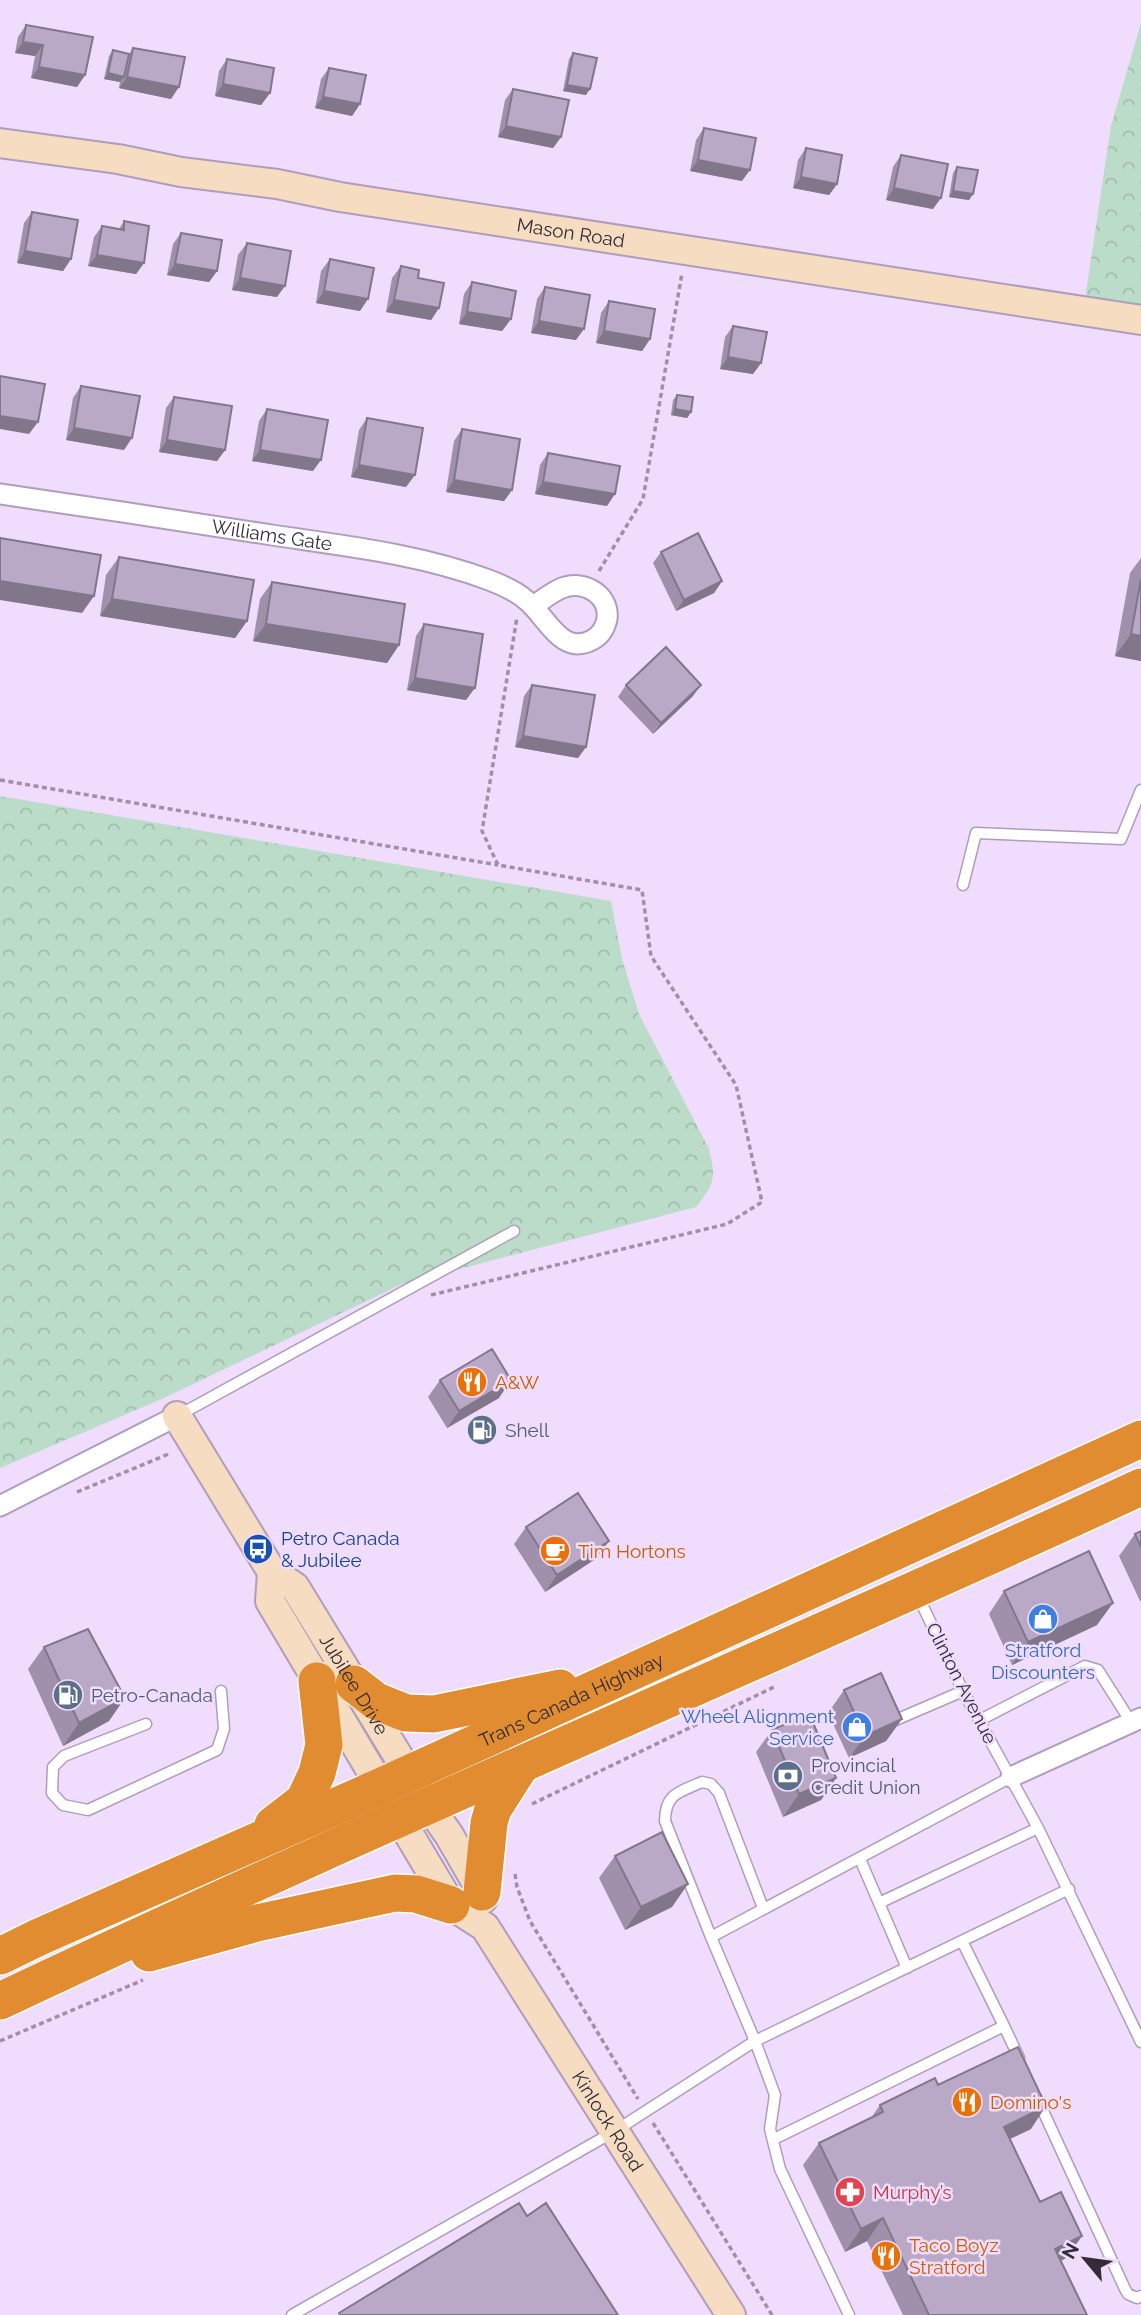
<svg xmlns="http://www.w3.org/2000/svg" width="1141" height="2315" viewBox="0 0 1141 2315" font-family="Raleway,sans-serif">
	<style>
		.forest { fill: url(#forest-crowns) }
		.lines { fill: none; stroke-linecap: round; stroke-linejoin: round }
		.lane-casing { stroke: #af9dbc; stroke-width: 13 }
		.street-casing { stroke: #af9dbc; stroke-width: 23 }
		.secondary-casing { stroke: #af9dbc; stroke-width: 32 }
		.highway-casing { stroke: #fff; stroke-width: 40 }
		.path { stroke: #9f90a8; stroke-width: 3.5; stroke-dasharray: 5 3.5; stroke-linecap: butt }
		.lane { stroke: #fff; stroke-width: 10 }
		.street { stroke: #fff; stroke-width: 19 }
		.secondary { stroke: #f6dcc1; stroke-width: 28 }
		.highway { stroke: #e18c30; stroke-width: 37 }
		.wall { fill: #a090ab }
		.shaded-wall { fill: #82768b }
		.building { fill: #baa8c7; stroke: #82768b; stroke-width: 2 }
		.labels { text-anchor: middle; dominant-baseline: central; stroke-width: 5; stroke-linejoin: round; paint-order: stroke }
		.street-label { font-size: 19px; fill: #332c38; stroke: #f0dcfd }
		.food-label { font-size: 19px; fill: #c56008; stroke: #f0dcfd; text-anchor: start }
		.service-label { font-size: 19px; fill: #4e5e75; stroke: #f0dcfd; text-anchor: start }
		.transit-label { font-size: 19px; fill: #164399; stroke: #f0dcfd; text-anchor: start }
		.shop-label { font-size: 19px; fill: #366cbe; stroke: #f0dcfd }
		.health-label { font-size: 19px; fill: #be3a42; stroke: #f0dcfd; text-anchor: start }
	</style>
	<defs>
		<pattern id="forest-crowns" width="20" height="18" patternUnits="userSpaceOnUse" patternTransform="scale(1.75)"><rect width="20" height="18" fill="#bbdcc8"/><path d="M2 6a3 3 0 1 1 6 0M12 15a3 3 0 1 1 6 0" fill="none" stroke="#a1bdad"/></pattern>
	</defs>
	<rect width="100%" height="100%" fill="#f0dcfd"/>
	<!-- forest -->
	<path class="forest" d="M 1141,23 L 1141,308 L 1085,299 L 1111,126 Z
		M 0,796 L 611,901 L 622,959 L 639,1014 L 709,1149 C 716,1177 715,1184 696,1207 L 402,1284 L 164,1398 L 0,1468 Z"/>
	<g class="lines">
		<!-- lane casing -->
		<g class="lane-casing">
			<path id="lane" d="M 963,885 L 976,833 L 1121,839 L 1141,790
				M 181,1414 L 514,1231
				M 918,1596 L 963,1691 L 1038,1828 L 1141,2042
				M 980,1720 L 1085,1666 L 1098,1670 L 1131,1722
				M 891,1722 L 963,1691
				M 146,1724 L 64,1756 L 53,1767 L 52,1793 L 63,1805 L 88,1810 L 217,1750 L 224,1729 L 221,1691
				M 860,1859 L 907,1968
				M 879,1903 L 1038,1828
				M 711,1937 L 665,1821 C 665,1793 680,1792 702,1782 L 711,1784 L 719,1793 L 763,1908
				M 1004,2026 L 1019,2058
				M 1038,2100 L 1125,2289 L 1128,2294 L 1137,2298 L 1141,2296
				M 774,2139 L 1004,2026 L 962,1941
				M 292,2315 L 615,2131 L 755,2041 L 1069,1889
				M 849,2315 L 780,2169 L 770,2129 L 775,2095 L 755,2041 L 711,1937 L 1011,1777"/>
		</g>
		<!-- street casing -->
		<g class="street-casing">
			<g id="street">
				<path id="s1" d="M 0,494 C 91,507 181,521 272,535 C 345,546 420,554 489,580 C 502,585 516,591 526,600 C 546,615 561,657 592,640 C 600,636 605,628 607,619 C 610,595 585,581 565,587 C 554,590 543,600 533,606"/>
				<path d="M 0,1506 L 177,1416"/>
				<path d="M 1011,1777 L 1141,1718"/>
			</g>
		</g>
		<!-- secondary casing -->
		<g class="secondary-casing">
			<g id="secondary">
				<path id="s2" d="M 0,143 L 118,159 L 181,172 L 277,184 L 340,197 L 1141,320"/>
				<path id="s3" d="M 177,1416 L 272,1572 L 295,1587 L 428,1805 L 449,1835 L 482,1892 L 483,1899"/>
				<path id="s4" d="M 272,1572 L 270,1601 L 451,1905 L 485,1927 L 731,2315"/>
			</g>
		</g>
		<!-- highway casing -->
		<g class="highway-casing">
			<g id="highway">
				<path d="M 354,1684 L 376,1701 L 406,1713 L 434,1714 L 560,1688"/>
				<path d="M 273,1825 L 304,1801 L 317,1773 L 324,1745 L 317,1681"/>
				<path d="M 482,1892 L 489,1823 L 493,1809 L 521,1765"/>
				<path d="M 149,1953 L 257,1923 L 395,1893 L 416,1894 L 451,1905"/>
				<path id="s5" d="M 0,1956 L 39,1937 L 380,1787 L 1141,1439"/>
				<path d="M 0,2001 C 377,1823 762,1662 1141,1487"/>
			</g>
		</g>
		<!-- path -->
		<path class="path" d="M 599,571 L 643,499 L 682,273
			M 0,780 L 498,865
			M 431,1295 L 727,1224 L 762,1202 L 736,1085 L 651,956 L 642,890 L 498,865 L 482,831 L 517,617
			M 77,1492 L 171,1453
			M 532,1804 L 774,1687
			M 515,1874 L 517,1887 L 530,1921 L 638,2099
			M 0,2041 L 143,1980
			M 653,2123 L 772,2315"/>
		<!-- lane -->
		<use href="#lane" class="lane"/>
		<!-- street -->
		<use href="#street" class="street"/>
		<!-- secondary -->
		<use href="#secondary" class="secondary"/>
		<!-- highway -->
		<use href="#highway" class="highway"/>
	</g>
	<!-- wall -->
	<path class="wall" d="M 26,25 L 85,75 L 77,87 L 31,78 L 35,56 L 15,53 L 18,37 Z
		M 133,48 L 171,99 L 119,88 L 120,82 L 104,79 L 109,56 L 113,50 L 129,54 Z
		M 573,53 L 586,95 L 563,91 L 569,59 Z
		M 227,59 L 270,93 L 261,105 L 215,96 L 219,71 Z
		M 329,68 L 360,104 L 352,116 L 315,108 L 321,79 Z
		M 513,89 L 561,137 L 553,148 L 498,137 L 505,100 Z
		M 704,128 L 742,181 L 690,171 L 696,140 Z
		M 806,148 L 837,184 L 829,195 L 793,188 L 798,160 Z
		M 901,155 L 933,209 L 886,200 L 893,167 Z
		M 957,167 L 973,194 L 969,200 L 949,197 L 953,173 Z
		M 32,212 L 71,259 L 63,271 L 17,263 L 24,223 Z
		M 124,221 L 144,263 L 136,274 L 88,266 L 94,237 L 102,226 L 119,229 Z
		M 181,233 L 217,271 L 209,282 L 167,275 L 173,244 Z
		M 247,243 L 277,297 L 232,290 L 238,255 Z
		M 330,259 L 360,311 L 316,303 L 321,271 Z
		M 401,266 L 418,278 L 439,308 L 431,320 L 386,312 L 392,278 Z
		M 472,282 L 511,319 L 502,331 L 459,324 L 464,294 Z
		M 545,287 L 576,340 L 531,333 L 537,299 Z
		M 609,301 L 650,339 L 642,351 L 596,343 L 601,313 Z
		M 733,326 L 761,363 L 753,374 L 720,369 L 725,337 Z
		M 81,386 L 124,450 L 66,440 L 73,398 Z
		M 677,395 L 691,412 L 687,418 L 671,415 L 673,400 Z
		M 174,397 L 225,450 L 217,461 L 159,452 L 166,408 Z
		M 267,409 L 313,471 L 252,461 L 259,421 Z
		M 367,418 L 406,487 L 351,477 L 359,430 Z
		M 462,429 L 512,490 L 504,501 L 446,492 L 454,441 Z
		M 548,453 L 607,506 L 535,494 L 540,465 Z
		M 661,552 L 722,581 L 714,593 L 676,611 L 653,563 Z
		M 119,557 L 247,621 L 235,638 L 100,616 L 106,575 Z
		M 1141,558 L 1141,661 L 1115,656 L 1130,573 Z
		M 272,582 L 399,645 L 387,663 L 253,641 L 260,599 Z
		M 424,624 L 466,700 L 407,690 L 416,636 Z
		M 532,685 L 586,747 L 578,758 L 515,747 L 524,696 Z
		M 626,685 L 693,696 L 653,734 L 618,697 Z
		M 440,1380 L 499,1398 L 447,1428 L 428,1397 Z
		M 526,1527 L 597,1558 L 545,1592 L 514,1544 Z
		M 1141,1531 L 1141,1601 L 1140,1601 L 1119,1556 L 1135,1534 Z
		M 1004,1591 L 1097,1625 L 1012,1665 L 989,1614 Z
		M 44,1647 L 109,1721 L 63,1746 L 28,1669 Z
		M 844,1690 L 902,1719 L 886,1741 L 849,1758 L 828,1713 Z
		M 772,1730 L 836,1778 L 821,1800 L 783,1817 L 756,1752 Z
		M 615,1856 L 672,1907 L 625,1930 L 599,1878 Z
		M 938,2085 L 1031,2129 L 1010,2139 L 1040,2202 L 1082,2236 L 1066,2258 L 1061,2261 L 1087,2315 L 903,2315 L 867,2241 L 845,2252 L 803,2165 L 819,2143 L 871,2118 L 880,2105 Z"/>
	<!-- shaded-wall -->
	<path class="shaded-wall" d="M 23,42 L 43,45 L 35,56 L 15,53 Z
		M 39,67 L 85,75 L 77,87 L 31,78 Z
		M 108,73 L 124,77 L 120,82 L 104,79 Z
		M 127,77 L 179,87 L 171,99 L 119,88 Z
		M 223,84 L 270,93 L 261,105 L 215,96 Z
		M 567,85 L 590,89 L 586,95 L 563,91 Z
		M 323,97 L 360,104 L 352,116 L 315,108 Z
		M 506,126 L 561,137 L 553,148 L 498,137 Z
		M 698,160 L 750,170 L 742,181 L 690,171 Z
		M 801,177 L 837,184 L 829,195 L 793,188 Z
		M 894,188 L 941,198 L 933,209 L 886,200 Z
		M 953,191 L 973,194 L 969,200 L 949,197 Z
		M 25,251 L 71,259 L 63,271 L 17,263 Z
		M 97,255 L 144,263 L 136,274 L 88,266 Z
		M 175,264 L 217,271 L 209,282 L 167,275 Z
		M 240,278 L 285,286 L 277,297 L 232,290 Z
		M 324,291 L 368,299 L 360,311 L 316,303 Z
		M 394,300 L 439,308 L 431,320 L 386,312 Z
		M 467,312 L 511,319 L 502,331 L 459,324 Z
		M 539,321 L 584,329 L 576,340 L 531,333 Z
		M 604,331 L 650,339 L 642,351 L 596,343 Z
		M 728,357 L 761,363 L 753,374 L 720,369 Z
		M 675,409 L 691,412 L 687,418 L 671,415 Z
		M 0,416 L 38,422 L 29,434 L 0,429 Z
		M 74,428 L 132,438 L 124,450 L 66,440 Z
		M 167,440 L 225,450 L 217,461 L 159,452 Z
		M 260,450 L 321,460 L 313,471 L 252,461 Z
		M 359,465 L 415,475 L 406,487 L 351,477 Z
		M 454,480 L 512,490 L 504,501 L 446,492 Z
		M 543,482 L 615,494 L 607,506 L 535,494 Z
		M 0,581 L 94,596 L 82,613 L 0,600 Z
		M 722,581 L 714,593 L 676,611 L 684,600 Z
		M 112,599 L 247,621 L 235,638 L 100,616 Z
		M 266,624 L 399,645 L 387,663 L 253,641 Z
		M 1131,634 L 1141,636 L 1141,661 L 1115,656 Z
		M 415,678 L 475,688 L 466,700 L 407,690 Z
		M 701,685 L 693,696 L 653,734 L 661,723 Z
		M 523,736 L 586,747 L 578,758 L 515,747 Z
		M 511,1380 L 499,1398 L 447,1428 L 459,1411 Z
		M 609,1541 L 597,1558 L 545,1592 L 557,1575 Z
		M 1113,1603 L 1097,1625 L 1012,1665 L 1028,1642 Z
		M 125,1698 L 109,1721 L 63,1746 L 79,1723 Z
		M 902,1719 L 886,1741 L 849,1758 L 865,1736 Z
		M 836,1778 L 821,1800 L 783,1817 L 799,1794 Z
		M 688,1884 L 672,1907 L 625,1930 L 641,1907 Z
		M 1046,2106 L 1031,2129 L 988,2149 L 1004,2127 Z
		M 883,2218 L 867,2241 L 845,2252 L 861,2229 Z
		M 1082,2236 L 1066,2258 L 1040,2271 L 1055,2249 Z"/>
	<!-- building -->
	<path class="building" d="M 26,25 L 93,37 L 85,75 L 39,67 L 43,45 L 23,42 Z
		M 133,48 L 185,57 L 179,87 L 127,77 Z
		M 113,50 L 129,54 L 124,77 L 108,73 Z
		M 573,53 L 597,58 L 590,89 L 567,85 Z
		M 227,59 L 274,68 L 270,93 L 223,84 Z
		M 329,68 L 366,75 L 360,104 L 323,97 Z
		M 513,89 L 569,100 L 561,137 L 506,126 Z
		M 704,128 L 756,138 L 750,170 L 698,160 Z
		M 806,148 L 842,155 L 837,184 L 801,177 Z
		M 901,155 L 948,164 L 941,198 L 894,188 Z
		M 957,167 L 978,170 L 973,194 L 953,191 Z
		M 32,212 L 78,220 L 71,259 L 25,251 Z
		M 124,221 L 149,226 L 144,263 L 97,255 L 102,226 L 124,230 Z
		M 181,233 L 222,240 L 217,271 L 175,264 Z
		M 247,243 L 291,251 L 285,286 L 240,278 Z
		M 330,259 L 374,268 L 368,299 L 324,291 Z
		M 401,266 L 419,270 L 418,278 L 444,283 L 439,308 L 394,300 Z
		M 472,282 L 516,291 L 511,319 L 467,312 Z
		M 545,287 L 590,295 L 584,329 L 539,321 Z
		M 609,301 L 655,309 L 650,339 L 604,331 Z
		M 733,326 L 767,332 L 761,363 L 728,357 Z
		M 0,376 L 45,384 L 38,422 L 0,416 Z
		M 81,386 L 140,396 L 132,438 L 74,428 Z
		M 677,395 L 693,397 L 691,412 L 675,409 Z
		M 174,397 L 232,406 L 225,450 L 167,440 Z
		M 267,409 L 328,420 L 321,460 L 260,450 Z
		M 367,418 L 423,428 L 415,475 L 359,465 Z
		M 462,429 L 520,439 L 512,490 L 454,480 Z
		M 548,453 L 620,466 L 615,494 L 543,482 Z
		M 698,533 L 722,581 L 684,600 L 661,552 Z
		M 0,538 L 101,555 L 94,596 L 0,581 Z
		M 119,557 L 254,580 L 247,621 L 112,599 Z
		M 1141,579 L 1141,636 L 1131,634 Z
		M 272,582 L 405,604 L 399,645 L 266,624 Z
		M 424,624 L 483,634 L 475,688 L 415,678 Z
		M 666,647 L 701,685 L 661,723 L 626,685 Z
		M 532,685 L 595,695 L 586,747 L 523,736 Z
		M 492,1349 L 511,1380 L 459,1411 L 440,1380 Z
		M 578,1493 L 609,1541 L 557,1575 L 526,1527 Z
		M 1141,1531 L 1141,1547 L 1135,1534 Z
		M 1089,1551 L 1113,1603 L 1028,1642 L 1004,1591 Z
		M 88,1629 L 125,1698 L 79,1723 L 44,1647 Z
		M 881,1673 L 902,1719 L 865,1736 L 844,1690 Z
		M 809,1713 L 836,1778 L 799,1794 L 772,1730 Z
		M 662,1832 L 688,1884 L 641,1907 L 615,1856 Z
		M 1018,2047 L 1046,2106 L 1004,2127 L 1040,2202 L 1061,2192 L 1082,2236 L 1055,2249 L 1087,2315 L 929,2315 L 883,2218 L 861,2229 L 819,2143 L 883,2112 L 880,2105 L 935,2078 L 938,2085 Z
		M 519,2203 L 527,2216 L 546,2203 L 618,2315 L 340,2315 L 339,2313 Z"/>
	<!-- icons -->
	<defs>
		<g id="restaurant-disc" transform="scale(1.575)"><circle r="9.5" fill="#e8710a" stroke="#f0dcfd"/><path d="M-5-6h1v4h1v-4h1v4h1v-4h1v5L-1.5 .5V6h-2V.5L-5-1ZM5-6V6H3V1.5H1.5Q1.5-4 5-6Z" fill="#fff"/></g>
		<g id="fuel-disc" transform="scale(1.575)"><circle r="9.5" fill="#5c6f8a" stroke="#f0dcfd"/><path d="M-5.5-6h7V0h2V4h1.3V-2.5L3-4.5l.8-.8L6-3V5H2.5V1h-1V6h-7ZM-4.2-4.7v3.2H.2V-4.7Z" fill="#fff"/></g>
		<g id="bus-disc" transform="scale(1.575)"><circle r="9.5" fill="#1a4fb4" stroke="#f0dcfd"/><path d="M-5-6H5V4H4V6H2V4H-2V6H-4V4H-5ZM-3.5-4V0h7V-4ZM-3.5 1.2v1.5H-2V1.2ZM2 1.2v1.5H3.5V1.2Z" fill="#fff"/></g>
		<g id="cafe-disc" transform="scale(1.575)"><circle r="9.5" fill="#e8710a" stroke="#f0dcfd"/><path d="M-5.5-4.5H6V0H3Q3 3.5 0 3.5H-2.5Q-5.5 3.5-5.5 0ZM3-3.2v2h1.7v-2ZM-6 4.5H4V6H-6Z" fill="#fff"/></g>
		<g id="shop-disc" transform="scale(1.575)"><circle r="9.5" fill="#3f7fe0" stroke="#f0dcfd"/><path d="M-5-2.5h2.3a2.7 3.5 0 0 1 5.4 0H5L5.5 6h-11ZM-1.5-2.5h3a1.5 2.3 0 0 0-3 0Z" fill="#fff"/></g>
		<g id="bank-disc" transform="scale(1.575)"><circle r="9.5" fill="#5c6f8a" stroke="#f0dcfd"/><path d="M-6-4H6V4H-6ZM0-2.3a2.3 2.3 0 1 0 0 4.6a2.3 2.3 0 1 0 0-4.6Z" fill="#fff"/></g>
		<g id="pharmacy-disc" transform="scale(1.575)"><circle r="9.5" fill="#e0444e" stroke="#f0dcfd"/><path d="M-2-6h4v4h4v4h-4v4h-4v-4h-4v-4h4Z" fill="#fff"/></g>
	</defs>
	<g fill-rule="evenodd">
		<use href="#restaurant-disc" x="472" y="1382"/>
		<use href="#fuel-disc" x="482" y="1430"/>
		<use href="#bus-disc" x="258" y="1549"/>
		<use href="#cafe-disc" x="555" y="1551"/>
		<use href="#shop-disc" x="1043" y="1619"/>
		<use href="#fuel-disc" x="68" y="1695"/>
		<use href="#shop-disc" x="857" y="1727"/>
		<use href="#bank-disc" x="788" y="1776"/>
		<use href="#restaurant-disc" x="967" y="2102"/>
		<use href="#pharmacy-disc" x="850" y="2192"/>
		<use href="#restaurant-disc" x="886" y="2256"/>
	</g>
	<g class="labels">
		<!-- street labels -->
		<g class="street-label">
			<text stroke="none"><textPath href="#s2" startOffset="578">Mason Road</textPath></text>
			<text stroke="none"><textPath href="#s1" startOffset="275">Williams Gate</textPath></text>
			<text transform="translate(962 1683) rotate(63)">Clinton Avenue</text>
			<text stroke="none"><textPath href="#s3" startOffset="324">Jubilee Drive</textPath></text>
			<text stroke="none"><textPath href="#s5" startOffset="626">Trans Canada Highway</textPath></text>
			<text stroke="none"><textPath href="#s4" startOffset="653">Kinlock Road</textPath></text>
		</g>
		<!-- food labels -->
		<g class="food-label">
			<text x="495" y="1382">A&amp;W</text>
			<text x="578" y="1551">Tim Hortons</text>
			<text x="990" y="2102">Domino's</text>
			<text x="909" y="2245">Taco Boyz<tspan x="909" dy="22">Stratford</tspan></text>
		</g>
		<!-- service labels -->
		<g class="service-label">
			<text x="505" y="1430">Shell</text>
			<text x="91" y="1695">Petro-Canada</text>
			<text x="811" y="1765">Provincial<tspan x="811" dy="22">Credit Union</tspan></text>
		</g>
		<!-- transit labels -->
		<g class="transit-label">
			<text x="281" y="1538">Petro Canada<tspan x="281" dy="22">&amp; Jubilee</tspan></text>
		</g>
		<!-- shop labels -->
		<g class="shop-label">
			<text x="1043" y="1650">Stratford<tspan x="1043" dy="22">Discounters</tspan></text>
			<text x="834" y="1716" text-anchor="end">Wheel Alignment<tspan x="834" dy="22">Service</tspan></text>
		</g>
		<!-- health labels -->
		<g class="health-label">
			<text x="873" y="2192">Murphy’s</text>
		</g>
	</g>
	<!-- north arrow -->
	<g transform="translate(1085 2259) rotate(299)" stroke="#f0dcfd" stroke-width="5" paint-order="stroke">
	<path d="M0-5L12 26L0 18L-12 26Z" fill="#332c38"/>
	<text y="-10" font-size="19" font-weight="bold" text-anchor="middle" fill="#332c38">N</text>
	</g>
</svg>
